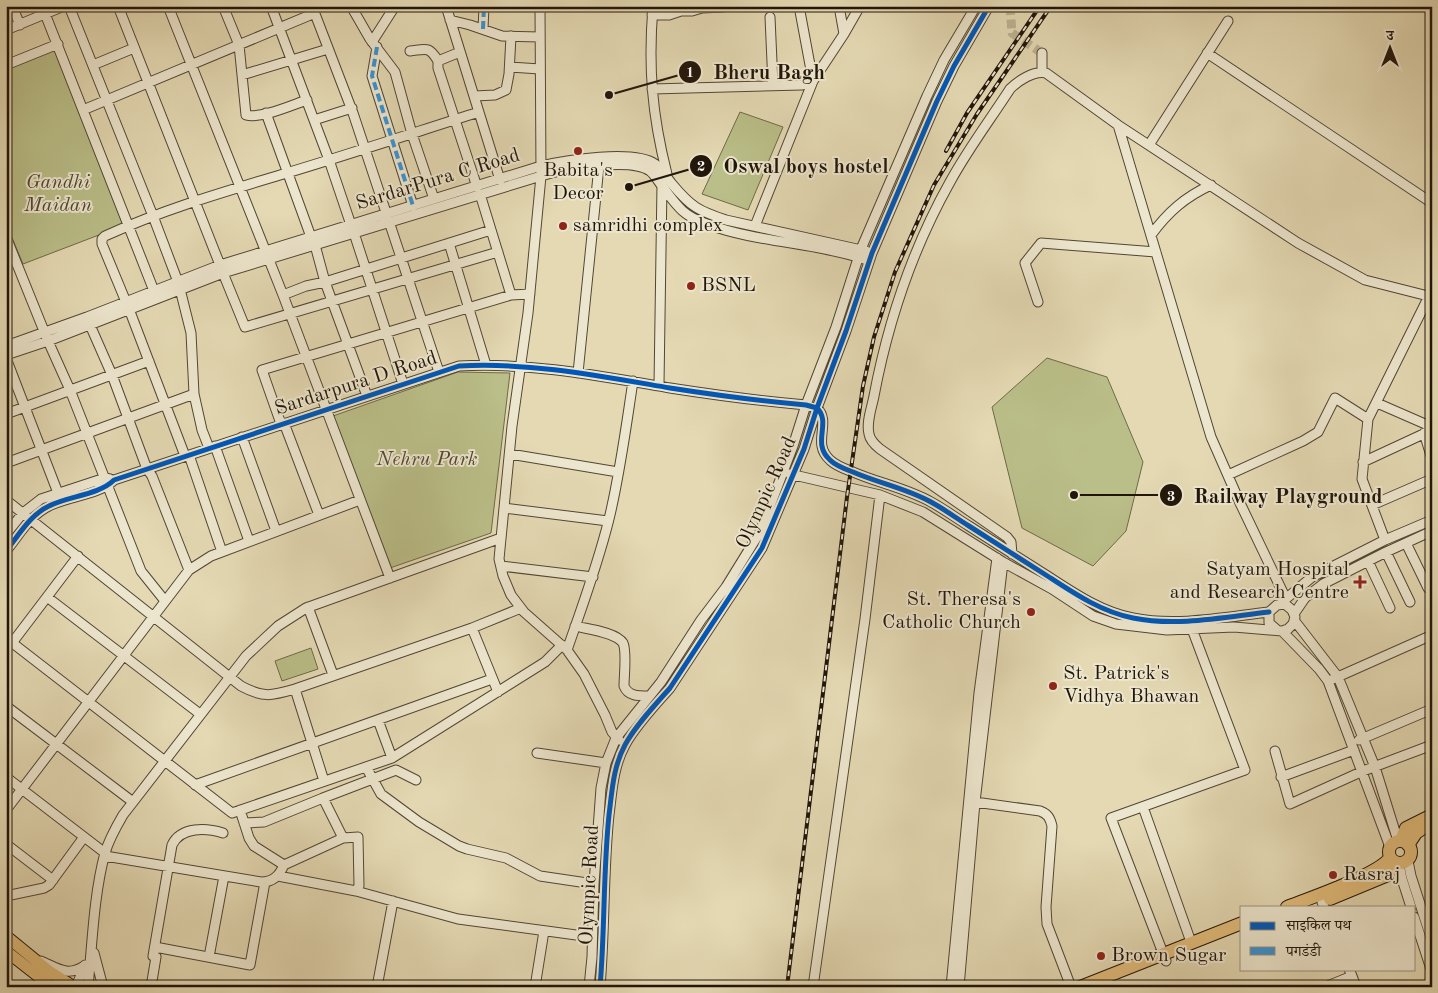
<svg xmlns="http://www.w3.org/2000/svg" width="1438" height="993" viewBox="0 0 1438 993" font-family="'Old Standard TT','Noto Serif Devanagari',serif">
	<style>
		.green { fill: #babe88; stroke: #6d6a49 }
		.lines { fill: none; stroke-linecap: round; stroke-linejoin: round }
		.minor-tunnel { stroke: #bdb291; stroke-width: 9; stroke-dasharray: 9 4.5; stroke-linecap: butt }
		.minor-casing { stroke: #514634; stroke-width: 11 }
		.major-casing { stroke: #20150a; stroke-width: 13 }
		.highway-casing { stroke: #20150a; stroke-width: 14 }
		.minor { stroke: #ede6ce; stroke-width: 9 }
		.major { stroke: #e2bc7a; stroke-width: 11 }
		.highway { stroke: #e2bc7a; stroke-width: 12 }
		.rail-casing { stroke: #20150a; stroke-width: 4 }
		.rail { stroke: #ede6ce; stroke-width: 2; stroke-dasharray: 5.5; stroke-linecap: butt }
		.quiet { stroke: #3a93d2; stroke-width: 4; stroke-dasharray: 8 4; stroke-linecap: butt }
		.cycleway-casing { stroke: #ede6ce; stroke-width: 8 }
		.cycleway { stroke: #0057b8; stroke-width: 5 }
		.poi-dot { fill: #8f2418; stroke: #ede6ce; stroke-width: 2 }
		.labels { text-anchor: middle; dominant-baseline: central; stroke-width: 4; stroke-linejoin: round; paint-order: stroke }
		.poi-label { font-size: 20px; fill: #20150a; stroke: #ede6ce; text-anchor: start }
		.street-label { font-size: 20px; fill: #20150a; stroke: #ede6ce }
		.park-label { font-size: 20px; font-style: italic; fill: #4e4830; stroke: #ede6ce }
		.leader { fill: none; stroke: #20150a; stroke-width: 2 }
		.callout-dot { fill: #20150a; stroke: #ede6ce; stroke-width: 2 }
		.mark-label { font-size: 15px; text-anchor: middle; font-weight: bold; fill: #fff }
		.callout-label { font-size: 21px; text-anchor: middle; font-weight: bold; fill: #20150a; stroke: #ede6ce; stroke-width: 4; stroke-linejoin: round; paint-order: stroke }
	</style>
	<rect width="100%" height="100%" fill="#e4d9b3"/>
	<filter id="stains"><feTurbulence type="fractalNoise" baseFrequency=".004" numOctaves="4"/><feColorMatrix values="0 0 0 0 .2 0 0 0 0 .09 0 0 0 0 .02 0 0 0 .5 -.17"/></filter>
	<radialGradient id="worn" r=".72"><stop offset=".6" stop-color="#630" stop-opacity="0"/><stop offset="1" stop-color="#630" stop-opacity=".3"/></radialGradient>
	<!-- green -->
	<path class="green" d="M 53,44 L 125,225 L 23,264 L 6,223 L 6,62 Z
		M 740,112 L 783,127 L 748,210 L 702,194 Z
		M 1047,358 L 1107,377 L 1143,462 L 1126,531 L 1093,566 L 1022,528 L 992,407 Z
		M 458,372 L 510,373 L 491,533 L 390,568 L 333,416 Z
		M 311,648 L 318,669 L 282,681 L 275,661 Z"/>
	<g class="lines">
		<!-- minor-tunnel -->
		<path class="minor-tunnel" d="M 1010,6 L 1012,33 L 1042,53"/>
		<!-- minor casing -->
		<g class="minor-casing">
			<path id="minor" d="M 12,6 L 20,25
				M 42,6 L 154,291
				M 69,6 L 153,216 L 178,282
				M 118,6 L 220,265
				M 168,6 L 283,295 L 390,578
				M 223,6 L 239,45 L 246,115 C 261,119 292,105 307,100
				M 271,6 L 329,160 L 351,225
				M 312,6 L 353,113 L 439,372
				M 351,6 L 370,39 L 395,72 L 412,134 L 434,199
				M 446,6 L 500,180
				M 540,6 L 541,176 L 528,313 L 512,426 L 499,559 L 503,576 L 511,595 L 524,612 L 567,650 L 584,674 L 605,715 L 612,732 L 619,740
				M 653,6 C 648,67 652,115 667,174
				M 735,6 L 738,6
				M 799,6 L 813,81 L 844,34 L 839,6
				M 702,8 L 723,7
				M 652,15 L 669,15 L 681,11 L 692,11 L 702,8 L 701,6
				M 770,17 L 773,85
				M 450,20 L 470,25 L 502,36 L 540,37
				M 483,29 L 484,6
				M 6,30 L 64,6
				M 844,34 L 860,6
				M 372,42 L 395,6
				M 377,47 L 372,76 L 413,206
				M 410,51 C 427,49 429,46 438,61
				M 460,52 L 438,61 L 438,68 L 477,187
				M 1042,53 L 1042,72
				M 1207,53 L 1432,203
				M 6,65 L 58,44
				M 93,65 L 134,48
				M 510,67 L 540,69
				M 242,75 L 328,49
				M 652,89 L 802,85 L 813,81
				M 474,96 L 495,95 L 506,90 L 509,74 L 511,36
				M 83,110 L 315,13
				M 266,113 L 311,237
				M 314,120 L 352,108
				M 1118,125 L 1211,437 L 1240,503 L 1286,599
				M 1149,145 L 1228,21
				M 480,194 L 511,295
				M 755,226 L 813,81
				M 354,233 L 403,384
				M 1151,235 C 1168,212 1185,197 1211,185
				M 6,237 L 48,341 L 70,390 L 141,571 L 165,601
				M 449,243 L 486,365
				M 315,245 L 325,282 L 367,396
				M 223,273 L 245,327 L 498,252
				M 283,295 L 306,286 L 325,282 L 491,230
				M 126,302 L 102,244 L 102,239 L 105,236 C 162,210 220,193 280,175 C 347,155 413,133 479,112
				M 1038,302 L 1025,263 L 1041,243 L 1156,252
				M 129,309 L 185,456
				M 90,325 L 112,375 L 147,469 L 152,476 L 189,570
				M 6,346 L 87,317 L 220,265 L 541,166 C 565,160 635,149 655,164 C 662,169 667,178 672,184 C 691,207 699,211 726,220 L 866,251
				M 6,355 L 48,341 L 223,273 L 541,176 C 563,169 631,157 650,171 C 655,175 658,181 662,186 C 677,206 683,216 707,224 C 758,243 813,242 864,259
				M 6,358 L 58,493
				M 578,373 L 599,166
				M 659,385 L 662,184
				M 194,394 L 202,430 L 209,448
				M 1377,403 L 1432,427
				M 6,414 L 149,361
				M 284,423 L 319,515
				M 281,424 L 262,370 L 511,295 L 530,294
				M 1424,433 L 1432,459
				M 242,437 L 276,531
				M 215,446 L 249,541
				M 510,454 L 618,472
				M 189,455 L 222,552
				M 1363,462 L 1432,430
				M 6,463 L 194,394 L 191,333 L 180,289
				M 790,474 L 880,495 L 923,512 L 1003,562 L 1052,589 L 1093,616 L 1116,624 L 1167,630 L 1234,627 L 1282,631 L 1288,629 L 1293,624 L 1295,617 L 1292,610 L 1285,604 L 1277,605 L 1269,612 L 1269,623 L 1277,630
				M 1228,475 L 1303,441 L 1318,432 L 1335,398 L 1368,419
				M 6,500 L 241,686 C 263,698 271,696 295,689 L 472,628 L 521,608
				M 1372,505 L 1432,479
				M 504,508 L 608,521
				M 6,534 L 23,513 L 41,499 L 105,478 L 110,479
				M 1385,540 L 1362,479 L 1368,419 L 1429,296
				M 1406,543 L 1428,588
				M 6,551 C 19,535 30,515 49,506 C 68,496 99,495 114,480 L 459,366 C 530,362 600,376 670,388 C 715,395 760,401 806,405 L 817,408 C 832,423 811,443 830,460 C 836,466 845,469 853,472 C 878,483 906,488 931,502 C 944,509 956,518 969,526 C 996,543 1022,560 1049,577 C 1075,594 1102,612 1133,618 C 1177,627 1225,617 1269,612
				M 1386,552 L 1410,602
				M 1012,554 L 1011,542 L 1007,537 L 880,449 C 875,445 870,440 869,434 C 866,422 872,407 874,396 C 888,322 913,248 950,182 C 968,149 990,120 1010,89 C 1018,81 1034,70 1046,73 L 1118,125 L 1298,243 L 1365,280 L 1432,297
				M 1368,561 L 1390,608
				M 501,566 L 593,577
				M 47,597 L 200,714
				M 1282,602 L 1312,577 L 1385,540 L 1432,520
				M 308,607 L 332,672
				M 1294,614 L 1305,598 L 1323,584 L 1386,552 L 1432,531
				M 1294,620 L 1338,677 L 1375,767 L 1398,841
				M 575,626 C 587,629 616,632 623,643 C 627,651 624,676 624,686 C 628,696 638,696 648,696
				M 472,628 L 498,692
				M 1282,631 L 1319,669 L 1328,681 L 1390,847
				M 6,638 L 232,813 L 392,758 L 545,662 L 562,645
				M 12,643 L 78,556
				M 567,650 C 582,607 598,564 609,519 C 620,474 626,427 633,381
				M 1333,679 L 1432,635
				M 295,689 L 324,781
				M 6,706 L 133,802
				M 378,720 L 392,758
				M 1359,740 L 1432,709
				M 1275,751 L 1290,804 L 1363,771 L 1432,745
				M 537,753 L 606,763
				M 366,767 L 381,794 L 419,822 L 459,846 L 467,849 L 506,858 L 540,876 L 594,884
				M 6,777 L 105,853
				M 1281,777 L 1354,750
				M 195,785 L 492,679
				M 975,802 L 1040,811 C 1048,814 1050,818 1052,826 L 1046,907 L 1047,924 L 1071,987
				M 1143,807 L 1191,942
				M 6,810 L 189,570 L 211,556 L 360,500
				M 240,810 L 249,838 L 254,846 L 284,865 L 343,838 L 323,798 L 396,770 L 416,780
				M 244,823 L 264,822 L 323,798
				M 6,844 L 53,880
				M 105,856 L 261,882 C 273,882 279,876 284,865
				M 1408,861 L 1411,876 L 1432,941
				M 1399,864 L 1402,879 L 1411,907
				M 278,876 L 356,891 L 359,886 L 358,837 L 343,838
				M 356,891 L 458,919 L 591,937
				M 6,896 L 44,888 L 49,885 L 84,837
				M 1322,902 L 1324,907
				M 1414,917 L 1432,972
				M 155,947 L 250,965 L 265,882
				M 94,953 L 103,987
				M 209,957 L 224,876
				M 41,961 C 57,968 68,977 84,966
				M 1166,961 L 1111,818 L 1245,770 L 1192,629
				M 1352,976 L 1356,987
				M 76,987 L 85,965
				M 88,987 C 92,945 94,893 105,853 C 109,839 116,827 123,815 L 246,656 L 278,626 L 306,608 L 501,538
				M 151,987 L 156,957 L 153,956 L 172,845 C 181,826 207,828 223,833
				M 377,987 L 393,901
				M 535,987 L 544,931
				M 589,987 L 592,957 L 594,884 L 601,788 L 606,763 L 616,738 L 661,682 L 701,620 L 726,587 L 760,532 L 793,446 L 806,405 L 836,327 L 861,249 L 927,96 L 944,60 L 976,6
				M 600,987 C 605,930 603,873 609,815 C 612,792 613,767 625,745 C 635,726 655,705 670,688 L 762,548 L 804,449 L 817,408 L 846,331 L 872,253 L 937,101 L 954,66 L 989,6
				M 813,987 L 865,619 L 880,495
				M 951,987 L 979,693 L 997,558
				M 959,987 L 975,802 L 1003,562
				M 1325,987 L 1352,976 L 1349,969"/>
		</g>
		<!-- major casing -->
		<g class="major-casing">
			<path id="major" d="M 6,936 L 50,972 L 74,987
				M 6,951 L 52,987"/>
		</g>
		<!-- highway casing -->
		<g class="highway-casing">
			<path id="highway" d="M1389 852a11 11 0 1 1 22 0a11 11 0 1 1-22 0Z
				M 1401,841 L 1406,828 L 1432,815
				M 1408,845 L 1416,833 L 1432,822
				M 1330,899 L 1388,875 L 1395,863
				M 1287,907 C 1310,898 1377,875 1390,858
				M 1080,987 L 1242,923"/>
		</g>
		<!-- minor -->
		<use href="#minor" class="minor"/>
		<!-- major -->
		<use href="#major" class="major"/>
		<!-- highway -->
		<use href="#highway" class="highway"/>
		<!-- rail casing -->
		<g class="rail-casing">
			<path id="rail" d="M 946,151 L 967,113 L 1040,6
				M 787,987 L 847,497 L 863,386 L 874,337 L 895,272 L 934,185 L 977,114 L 1051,6"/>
		</g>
		<!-- rail -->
		<use href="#rail" class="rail"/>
		<!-- quiet -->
		<path class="quiet" d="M 483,29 L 484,6
			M 377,47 L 372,76 L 413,206"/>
		<!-- cycleway casing -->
		<g class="cycleway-casing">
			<path id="cycleway" d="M 6,551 C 19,535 30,515 49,506 C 68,496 99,495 114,480 L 459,366 C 530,362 600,376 670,388 C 715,395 760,401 806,405 L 817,408 C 832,423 811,443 830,460 C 836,466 845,469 853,472 C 878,483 906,488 931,502 C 944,509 956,518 969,526 C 996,543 1022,560 1049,577 C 1075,594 1102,612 1133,618 C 1177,627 1225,617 1269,612
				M 600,987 C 605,930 603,873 609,815 C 612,792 613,767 625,745 C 635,726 655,705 670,688 L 762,548 L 804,449 L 817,408 L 846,331 L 872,253 L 937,101 L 954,66 L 989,6"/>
		</g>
		<!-- cycleway -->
		<use href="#cycleway" class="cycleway"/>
	</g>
	<!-- markers -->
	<g class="poi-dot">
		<circle cx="578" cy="151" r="5"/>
		<circle cx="563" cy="226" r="5"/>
		<circle cx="691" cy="286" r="5"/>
		<path d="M1357.5 574.5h5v5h5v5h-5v5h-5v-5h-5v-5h5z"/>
		<circle cx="1031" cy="612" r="5"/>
		<circle cx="1053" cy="686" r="5"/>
		<circle cx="1333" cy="875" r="5"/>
		<circle cx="1101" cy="956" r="5"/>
	</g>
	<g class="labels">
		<!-- poi labels -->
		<g class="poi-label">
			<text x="578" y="171" text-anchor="middle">Babita's<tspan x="578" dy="23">Decor</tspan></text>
			<text x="573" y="226">samridhi complex</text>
			<text x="701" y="286">BSNL</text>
			<text x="1349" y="570" text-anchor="end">Satyam Hospital<tspan x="1349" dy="23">and Research Centre</tspan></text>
			<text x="1021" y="600" text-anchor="end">St. Theresa's<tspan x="1021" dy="23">Catholic Church</tspan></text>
			<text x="1063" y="674">St. Patrick's<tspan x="1063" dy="23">Vidhya Bhawan</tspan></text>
			<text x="1343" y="875">Rasraj</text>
			<text x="1111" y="956">Brown Sugar</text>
		</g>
		<!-- street labels -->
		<g class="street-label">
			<text transform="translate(438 180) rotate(-17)">SardarPura C Road</text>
			<text transform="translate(356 384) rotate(-18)">Sardarpura D Road</text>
			<text transform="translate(767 493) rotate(-66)">Olympic Road</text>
			<text transform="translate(590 885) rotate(-87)">Olympic Road</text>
		</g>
		<!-- park labels -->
		<g class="park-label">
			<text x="58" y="183">Gandhi<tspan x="58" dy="23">Maidan</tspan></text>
			<text x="427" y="460">Nehru Park</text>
		</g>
	</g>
	<!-- callouts -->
	<path class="leader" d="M609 95L690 72M629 187L701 166M1074 495L1171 495"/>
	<g class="callout-dot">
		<circle cx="609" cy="95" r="5"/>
		<circle cx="629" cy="187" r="5"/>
		<circle cx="1074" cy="495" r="5"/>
		<circle cx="690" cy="72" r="12"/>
		<circle cx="701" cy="166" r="12"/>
		<circle cx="1171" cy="495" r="12"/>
	</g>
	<g class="mark-label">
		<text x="690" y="77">1</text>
		<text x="701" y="171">2</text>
		<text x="1171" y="501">3</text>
	</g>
	<g class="callout-label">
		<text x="769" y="79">Bheru Bagh</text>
		<text x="806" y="173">Oswal boys hostel</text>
		<text x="1288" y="503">Railway Playground</text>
	</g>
	<!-- margin -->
	<rect width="1438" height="993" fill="none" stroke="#e4d9b3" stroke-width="25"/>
	<rect x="8" y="8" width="1423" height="978" fill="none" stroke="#20150a" stroke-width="2.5"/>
	<rect x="12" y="12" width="1413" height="968" fill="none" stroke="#20150a"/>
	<!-- legend -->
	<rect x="1240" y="906" width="175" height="65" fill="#ede6ce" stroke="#9b9280"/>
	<rect x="1250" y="922" width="25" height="8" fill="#0057b8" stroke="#9b9280"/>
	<text x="1286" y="930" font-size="15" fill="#20150a">साइकिल पथ</text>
	<rect x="1250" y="947" width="25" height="8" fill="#3a93d2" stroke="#9b9280"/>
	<text x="1286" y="956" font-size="15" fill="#20150a">पगडंडी</text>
	<!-- north arrow -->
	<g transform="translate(1390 48)" stroke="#ede6ce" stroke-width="4" paint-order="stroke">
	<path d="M0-4L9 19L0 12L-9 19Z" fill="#20150a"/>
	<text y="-8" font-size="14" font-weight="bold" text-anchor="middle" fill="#20150a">उ</text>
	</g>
	<rect width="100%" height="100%" filter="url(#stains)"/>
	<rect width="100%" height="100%" fill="url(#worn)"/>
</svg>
